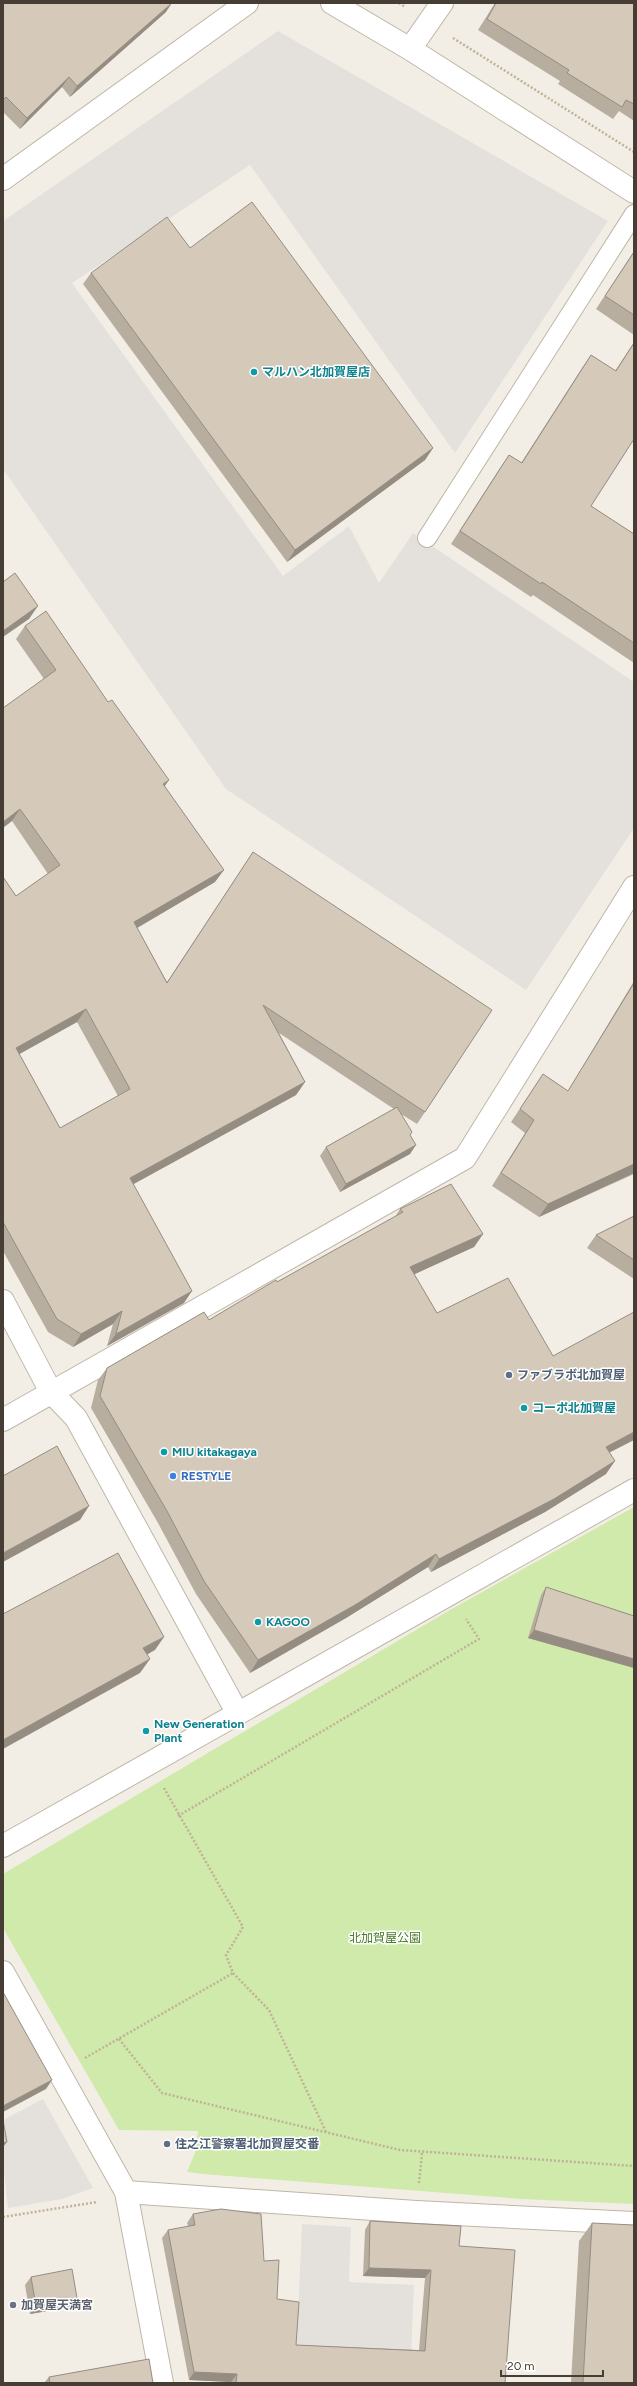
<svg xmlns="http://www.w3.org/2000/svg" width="637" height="2386" viewBox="0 0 637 2386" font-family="Figtree,'Noto Sans JP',sans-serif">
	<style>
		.green { fill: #cfeaab }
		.parking { fill: #e4e1dd }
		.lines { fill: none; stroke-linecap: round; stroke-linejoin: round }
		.service-casing { stroke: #bfb6a7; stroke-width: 20 }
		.minor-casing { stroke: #bfb6a7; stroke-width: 24 }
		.path { stroke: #c1b297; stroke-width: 2.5; stroke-dasharray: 2 2; stroke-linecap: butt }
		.service { stroke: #fff; stroke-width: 18 }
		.minor { stroke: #fff; stroke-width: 22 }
		.wall { fill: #b7aea0; fill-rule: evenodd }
		.shaded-wall { fill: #958d82 }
		.building { fill: #d5caba; stroke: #958d82; fill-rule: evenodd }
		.culture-dot { fill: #0f9aa8; stroke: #fff; stroke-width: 1.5 }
		.service-dot { fill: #5c6f8a; stroke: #fff; stroke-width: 1.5 }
		.shop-dot { fill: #3f7fe0; stroke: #fff; stroke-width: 1.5 }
		.worship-dot { fill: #6b7280; stroke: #fff; stroke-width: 1.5 }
		.labels { text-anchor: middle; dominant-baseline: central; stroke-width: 3; stroke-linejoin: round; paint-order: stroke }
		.culture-label { font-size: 12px; font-weight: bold; fill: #0d838f; stroke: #fff; text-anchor: start }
		.service-label { font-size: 12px; font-weight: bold; fill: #4e5e75; stroke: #fff; text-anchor: start }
		.shop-label { font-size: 12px; font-weight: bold; fill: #366cbe; stroke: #fff; text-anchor: start }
		.park-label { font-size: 12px; fill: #477a25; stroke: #fff }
		.worship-label { font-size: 12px; font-weight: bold; fill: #5b616d; stroke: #fff; text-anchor: start }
	</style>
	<rect width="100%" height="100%" fill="#f3eee5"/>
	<!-- green -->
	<path class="green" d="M 634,1507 L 634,2204 L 522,2199 L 203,2174 L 187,2172 L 195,2153 L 198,2131 L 119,2130 L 3,1928 L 3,1874 L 450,1610 Z"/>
	<!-- parking -->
	<path class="parking" d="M 278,31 L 608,221 L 455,453 L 250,165 L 72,283 L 283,576 L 349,526 L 379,583 L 413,533 L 634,682 L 634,828 L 526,990 L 226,789 L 3,469 L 3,221 Z
		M 43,2099 L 93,2188 L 62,2199 L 8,2208 L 3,2162 L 3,2120 Z
		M 302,2224 L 351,2227 L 349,2282 L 414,2285 L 411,2356 L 295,2383 Z"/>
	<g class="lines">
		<!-- service casing -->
		<g class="service-casing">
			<path id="service" d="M 427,538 L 634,214"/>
		</g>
		<!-- minor casing -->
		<g class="minor-casing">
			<path id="minor" d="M 332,3 L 410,49 L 634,192
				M 410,49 L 442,3
				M 3,179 L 247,3
				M 3,1301 L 51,1392 L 76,1418 L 238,1714
				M 3,1420 L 465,1158 L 634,887
				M 3,1846 L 634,1490
				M 3,1972 L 126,2192 L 162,2383
				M 126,2192 L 416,2212 L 634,2223"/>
		</g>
		<!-- path -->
		<path class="path" d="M 399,3 L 405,7
			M 453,38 L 634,152
			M 164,1788 L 243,1927 L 226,1955 L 233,1973 L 269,2010 L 326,2132
			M 178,1816 L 479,1639 L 466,1619
			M 119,2039 L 162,2093 L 400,2150 L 634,2166
			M 85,2058 L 233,1973
			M 419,2183 L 422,2153
			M 3,2217 L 97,2202"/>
		<!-- service -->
		<use href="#service" class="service"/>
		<!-- minor -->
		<use href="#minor" class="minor"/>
	</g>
	<!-- wall -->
	<path class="wall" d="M 3,3 L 166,12 L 70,97 L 62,87 L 20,129 L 3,112 Z
		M 495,3 L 634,3 L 634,121 L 619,111 L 613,119 L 558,84 L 560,81 L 478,30 Z
		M 190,248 L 433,448 L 425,460 L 287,562 L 83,284 L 91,273 Z
		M 634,251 L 634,335 L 596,309 Z
		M 634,342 L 634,439 L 591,506 L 634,534 L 634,663 L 533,595 L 531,597 L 451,544 L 500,468 L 509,455 L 521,463 L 582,368 L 591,355 L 615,371 Z
		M 25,626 L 165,786 L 215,882 L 137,928 L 167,982 L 253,852 L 425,1112 L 417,1124 L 401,1114 L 410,1135 L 410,1154 L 340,1192 L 320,1156 L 326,1147 L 394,1109 L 279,1033 L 305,1082 L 296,1095 L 133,1184 L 184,1303 L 107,1346 L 113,1324 L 73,1347 L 48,1332 L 3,1251 L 3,877 L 16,896 L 48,874 L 12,821 L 44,679 L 16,639 ZM 77,1022 L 118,1096 L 60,1128 L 19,1054 Z
		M 634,981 L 634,1174 L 539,1217 L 492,1186 L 525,1133 L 511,1122 L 543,1074 L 568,1091 Z
		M 400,1209 L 483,1234 L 474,1247 L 414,1274 L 437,1313 L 610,1453 L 606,1474 L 545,1512 L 431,1572 L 428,1567 L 346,1618 L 250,1673 L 196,1594 L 158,1523 L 91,1408 L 98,1380 L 107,1368 L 209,1320 L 395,1217 Z
		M 634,1216 L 634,1279 L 587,1248 L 596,1235 Z
		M 546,1587 L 634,1616 L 634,1668 L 528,1638 L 541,1595 Z
		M 193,2214 L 264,2261 L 277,2299 L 296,2345 L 419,2350 L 425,2278 L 363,2276 L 365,2230 L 370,2221 L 459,2246 L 505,2383 L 231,2383 L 231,2382 L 189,2380 L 162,2238 L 168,2230 L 188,2226 L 187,2223 Z
		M 592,2223 L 634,2383 L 571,2383 L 579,2241 Z
		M 31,2277 L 77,2298 L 71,2307 L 30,2314 L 25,2285 Z
		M 49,2377 L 153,2383 L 44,2383 Z"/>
	<!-- shaded-wall -->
	<path class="shaded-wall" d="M 172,3 L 166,12 L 70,97 L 77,86 Z
		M 69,77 L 62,87 L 20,129 L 27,118 Z
		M 433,448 L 425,460 L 287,562 L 295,550 Z
		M 38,606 L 29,619 L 3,637 L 3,631 Z
		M 169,780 L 160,793 L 163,784 Z
		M 20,809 L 12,821 L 3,828 L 3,822 Z
		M 224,870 L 215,882 L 125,935 L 134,922 Z
		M 86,1009 L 77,1022 L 7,1061 L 16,1048 Z
		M 305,1082 L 296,1095 L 121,1191 L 130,1178 Z
		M 416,1145 L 410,1154 L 340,1192 L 346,1184 Z
		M 634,1164 L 634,1173 L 539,1217 L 548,1204 Z
		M 483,1234 L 474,1247 L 402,1280 L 410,1267 Z
		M 192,1291 L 184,1303 L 107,1346 L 116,1334 Z
		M 122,1311 L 113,1324 L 73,1347 L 81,1334 Z
		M 634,1432 L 634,1440 L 597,1459 L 606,1447 Z
		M 615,1461 L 606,1474 L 545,1512 L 431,1572 L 439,1559 Z
		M 89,1506 L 80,1520 L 3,1562 L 3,1553 Z
		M 436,1554 L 428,1567 L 346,1618 L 250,1673 L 258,1660 Z
		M 534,1630 L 634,1659 L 634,1668 L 528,1638 Z
		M 164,1637 L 155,1650 L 134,1662 L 143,1648 Z
		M 150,1659 L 140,1673 L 3,1749 L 3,1740 Z
		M 52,2080 L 46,2089 L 3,2112 L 3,2106 Z
		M 7,2142 L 3,2147 L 3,2143 Z
		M 369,2268 L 431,2270 L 425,2278 L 363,2276 Z
		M 77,2298 L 71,2307 L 30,2314 L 36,2306 Z
		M 194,2372 L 237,2374 L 231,2382 L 189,2380 Z"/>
	<!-- building -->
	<path class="building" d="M 3,3 L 172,3 L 77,86 L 69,77 L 27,118 L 6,97 L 3,100 Z
		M 496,3 L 634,3 L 634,104 L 626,100 L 622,107 L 567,73 L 569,70 L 487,19 Z
		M 252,202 L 433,448 L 295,550 L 91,273 L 167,217 L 190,248 Z
		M 634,252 L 634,315 L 605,296 Z
		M 634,343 L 634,439 L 591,506 L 634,534 L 634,643 L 542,582 L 541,584 L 460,531 L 509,455 L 522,463 L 591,355 L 616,371 Z
		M 15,573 L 38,606 L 3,631 L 3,582 Z
		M 46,611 L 108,702 L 112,700 L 169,780 L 163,784 L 224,870 L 134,922 L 167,983 L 253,852 L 492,1010 L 425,1112 L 263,1005 L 305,1082 L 130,1178 L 192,1291 L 116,1334 L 122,1311 L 81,1334 L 57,1319 L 3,1222 L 3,877 L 16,896 L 60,865 L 20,809 L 3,822 L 3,708 L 56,670 L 25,626 ZM 86,1009 L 130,1089 L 60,1128 L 16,1048 Z
		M 634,983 L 634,1164 L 548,1204 L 501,1173 L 534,1120 L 520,1109 L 543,1074 L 568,1091 Z
		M 397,1107 L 412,1132 L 410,1135 L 416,1145 L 346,1184 L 326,1147 Z
		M 451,1184 L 483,1234 L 410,1267 L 437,1313 L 508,1278 L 553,1356 L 634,1312 L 634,1432 L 606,1447 L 615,1461 L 554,1499 L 439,1559 L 436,1554 L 355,1605 L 258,1660 L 204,1581 L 167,1511 L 100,1396 L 107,1368 L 204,1312 L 209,1320 L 276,1280 L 277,1282 L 403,1212 L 400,1209 Z
		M 634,1216 L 634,1260 L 596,1235 Z
		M 57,1446 L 89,1506 L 3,1553 L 3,1476 Z
		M 118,1553 L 164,1637 L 143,1648 L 150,1659 L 3,1740 L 3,1614 Z
		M 546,1587 L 634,1616 L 634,1659 L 534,1630 Z
		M 3,1992 L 52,2080 L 3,2106 Z
		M 3,2120 L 7,2142 L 3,2143 Z
		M 221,2209 L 261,2214 L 264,2261 L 279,2260 L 277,2299 L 299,2302 L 296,2345 L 425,2351 L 431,2270 L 369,2268 L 370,2221 L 461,2226 L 459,2246 L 515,2250 L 505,2383 L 236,2383 L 237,2374 L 194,2372 L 168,2230 L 195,2225 L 193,2214 Z
		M 592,2223 L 634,2225 L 634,2383 L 583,2383 Z
		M 72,2269 L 77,2298 L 36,2306 L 31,2277 Z
		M 149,2359 L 153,2383 L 50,2383 L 49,2377 Z"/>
	<!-- markers -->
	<g class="culture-dot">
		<circle cx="254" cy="372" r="4"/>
		<circle cx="524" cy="1408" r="4"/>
		<circle cx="164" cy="1452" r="4"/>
		<circle cx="258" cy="1622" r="4"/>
		<circle cx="146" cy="1731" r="4"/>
	</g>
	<g class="service-dot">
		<circle cx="509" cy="1375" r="4"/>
		<circle cx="167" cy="2144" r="4"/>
	</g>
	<circle class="shop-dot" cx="173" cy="1476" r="4"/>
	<circle class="worship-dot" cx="13" cy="2305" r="4"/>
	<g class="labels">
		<!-- culture labels -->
		<g class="culture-label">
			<text x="262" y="372">マルハン北加賀屋店</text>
			<text x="532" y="1408">コーポ北加賀屋</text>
			<text x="172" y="1452">MIU kitakagaya</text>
			<text x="266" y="1622">KAGOO</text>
			<text x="154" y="1724">New Generation<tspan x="154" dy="14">Plant</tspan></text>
		</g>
		<!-- service labels -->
		<g class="service-label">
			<text x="517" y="1375">ファブラボ北加賀屋</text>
			<text x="175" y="2144">住之江警察署北加賀屋交番</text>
		</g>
		<!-- shop labels -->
		<g class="shop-label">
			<text x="181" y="1476">RESTYLE</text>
		</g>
		<!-- park labels -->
		<g class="park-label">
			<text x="385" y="1938">北加賀屋公園</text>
		</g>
		<!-- worship labels -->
		<g class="worship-label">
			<text x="21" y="2305">加賀屋天満宮</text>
		</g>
	</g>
	<!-- border -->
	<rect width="637" height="2386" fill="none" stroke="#463e34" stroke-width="8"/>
	<!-- scale -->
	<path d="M501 2370v6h102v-6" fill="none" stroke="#463e34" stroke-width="2"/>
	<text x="507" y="2370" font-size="12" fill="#463e34" stroke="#ffffff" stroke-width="3" paint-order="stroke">20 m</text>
</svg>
